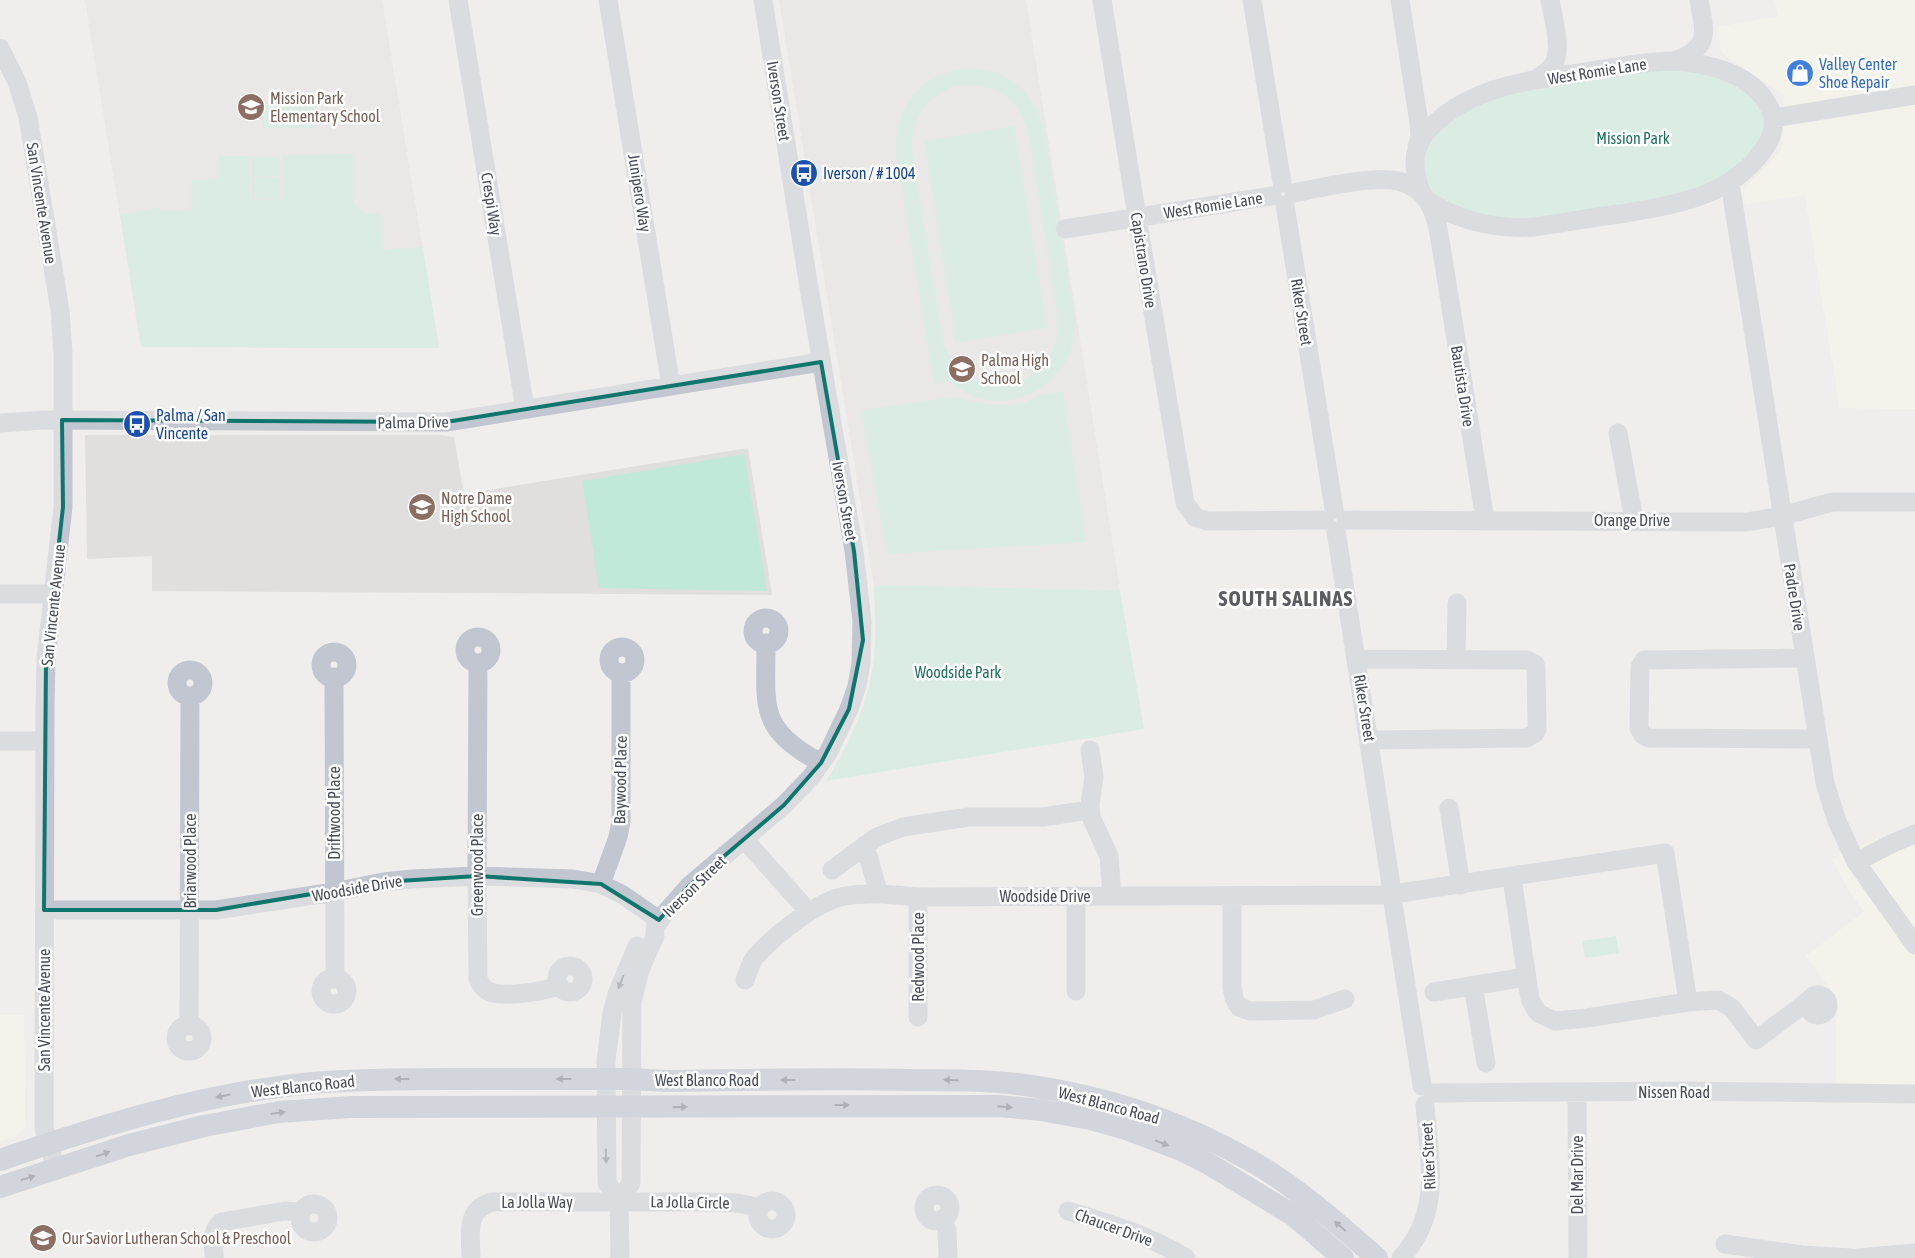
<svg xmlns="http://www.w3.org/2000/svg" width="1915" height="1258" viewBox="0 0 1915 1258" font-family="'Asap Condensed',sans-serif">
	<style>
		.commercial { fill: #f9f9e8 }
		.education { fill: #e1dfde }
		.green { fill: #c0e9da; fill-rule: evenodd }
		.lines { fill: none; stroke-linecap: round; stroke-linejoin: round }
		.minor { stroke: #c2c6d1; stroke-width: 19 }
		.major { stroke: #b0b6c9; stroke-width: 22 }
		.oneway { fill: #737782 }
		.oneway2 { fill: #626674 }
		.marked { fill: none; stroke: #0f766e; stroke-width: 4; stroke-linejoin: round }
		.labels { text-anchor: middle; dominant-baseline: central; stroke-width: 5; stroke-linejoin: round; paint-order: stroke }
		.shop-label { font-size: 16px; fill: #366cbe; stroke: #fff; text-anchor: start }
		.street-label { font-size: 16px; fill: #484c58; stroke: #fff }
		.education-label { font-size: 16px; fill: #785e54; stroke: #fff; text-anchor: start }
		.park-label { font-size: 16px; fill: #21715d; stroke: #fff }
		.transit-label { font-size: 16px; fill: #164399; stroke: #fff; text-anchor: start }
		.district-label { font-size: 21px; font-weight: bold; letter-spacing: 1px; fill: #5b5c61; stroke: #fff }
	</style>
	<rect width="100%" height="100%" fill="#f0eeed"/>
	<!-- commercial -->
	<path class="commercial" d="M 1775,0 L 1915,0 L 1915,409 L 1840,408 L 1805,195 L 1745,204 L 1744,189 L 1782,150 L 1784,95 L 1722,53 L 1717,27 L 1778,17 Z
		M 1915,828 L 1915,1094 L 1836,1093 L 1836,997 L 1806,956 L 1864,912 L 1847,887 L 1832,859 L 1875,840 Z
		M 0,1015 L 24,1015 L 25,1126 L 17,1136 L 0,1141 Z"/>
	<!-- education -->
	<path class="education" d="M 85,0 L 382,0 L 439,348 L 141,347 Z
		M 779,0 L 1026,0 L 1120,590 L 874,585 Z
		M 85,435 L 441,435 L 454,437 L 464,494 L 748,448 L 772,595 L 152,591 L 152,556 L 87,559 Z"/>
	<!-- green -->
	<path class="green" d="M 1651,62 L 1728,73 L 1774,118 L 1730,183 L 1514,228 L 1426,198 L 1418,144 L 1472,98 Z
		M 970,68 C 1010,71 1034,92 1044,130 L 1074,314 C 1075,327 1074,340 1070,353 C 1055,390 1011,410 973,396 C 965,392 957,387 950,382 L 934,384 L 896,155 C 893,106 921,72 970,68 ZM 961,85 C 995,82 1020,100 1028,133 L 1058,317 C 1062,389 974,411 944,346 L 912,152 C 910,119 928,92 961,85 Z
		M 263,105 L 317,105 L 317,128 L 263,128 Z
		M 1014,126 L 1047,328 L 956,343 L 924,141 Z
		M 323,154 L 353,154 L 354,204 L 364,213 L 381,214 L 383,250 L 423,247 L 439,348 L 141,347 L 120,215 L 160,207 L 161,211 L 191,211 L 191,180 L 222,179 L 217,178 L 218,156 L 249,156 L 250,199 L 283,199 L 283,155 L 323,155 Z
		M 279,156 L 280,176 L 251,177 L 251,157 Z
		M 251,178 L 280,178 L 280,198 L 252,198 Z
		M 1063,392 L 1086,542 L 887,554 L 861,410 L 955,397 L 984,404 L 1013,405 L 1027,402 L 1040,395 Z
		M 744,454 L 767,591 L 599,588 L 582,481 Z
		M 874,585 L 1120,590 L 1144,729 L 826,781 C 853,738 873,694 875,642 C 876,623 874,604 874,585 Z
		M 1616,936 L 1619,953 L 1585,958 L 1582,941 Z"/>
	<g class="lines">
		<!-- minor -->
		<path class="minor" d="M 458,0 L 525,409
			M 608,0 L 671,386
			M 1102,0 L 1137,217 L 1185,503 L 1195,517 L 1207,521 L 1324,520
			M 1252,0 L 1282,183
			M 1400,0 L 1419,123 L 1420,138 L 1417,146
			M 0,48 L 17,82 L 28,117 L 60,310 L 63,354 L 63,507 L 46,659 L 45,705 L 44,1128 L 48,1144 L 57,1169
			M 1674,61 C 1706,63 1746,72 1765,100 C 1776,115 1776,131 1766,146 C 1733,197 1675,205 1619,214 C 1590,218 1561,223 1533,227 C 1501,229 1473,224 1444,210 C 1439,207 1430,203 1425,198 C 1418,189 1416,176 1415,166 C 1413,140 1434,122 1453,109 C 1495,82 1543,79 1591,71 C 1618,67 1646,61 1674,61 Z
			M 1674,61 C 1711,48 1705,34 1699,0
			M 1534,80 C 1541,76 1548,72 1553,65 C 1563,51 1553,17 1550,0
			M 1774,118 L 1915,95
			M 1730,183 L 1825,783 L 1837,821 L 1856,862 L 1915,945
			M 1294,193 C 1319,188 1376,175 1398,181 C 1408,183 1421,191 1427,200 C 1437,215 1439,235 1442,252 L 1485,520
			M 1285,205 L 1334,509
			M 1065,229 L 1272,196
			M 0,423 L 45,420 L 446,422 L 821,362
			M 1618,433 L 1634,520
			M 1346,520 L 1746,522 L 1782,516 L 1832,502 L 1915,502
			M 1336,531 L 1391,885
			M 0,594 L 52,594
			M753 631a13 13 0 1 1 26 0a13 13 0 1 1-26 0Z
			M465 650a13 13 0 1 1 26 0a13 13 0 1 1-26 0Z
			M 766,643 C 766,709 758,728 821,763
			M609 660a13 13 0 1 1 26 0a13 13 0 1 1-26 0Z
			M321 665a13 13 0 1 1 26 0a13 13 0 1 1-26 0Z
			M 1804,658 L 1644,660 L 1640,667 L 1639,728 L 1643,735 L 1649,738 L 1817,739
			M 1357,659 L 1527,660 L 1535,664 L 1536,668 L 1537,729 L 1535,733 L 1527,738 L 1370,740
			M 1456,659 L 1457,603
			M 478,663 L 477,876 L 478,979 C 480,984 483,988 488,991 C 502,998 545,992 559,985
			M177 683a13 13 0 1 1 26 0a13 13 0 1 1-26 0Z
			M 334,677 L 335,979
			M 0,741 L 44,741
			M 1090,750 L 1094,777 L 1090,804 L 1091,817 L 1109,856 L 1112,896
			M 1449,808 L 1461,885
			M 744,839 L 809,912
			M 865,845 L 879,894
			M 1856,862 L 1893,843 L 1915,834
			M 832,870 L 877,837 L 903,827 L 969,817 L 1042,817 L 1090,810
			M 1512,878 L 1530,999 L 1536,1010 L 1540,1014 L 1555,1021 L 1587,1018 L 1688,1002 L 1718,1000 L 1732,1008 L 1756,1040 L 1812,998
			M 601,884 L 618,837 L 621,821 L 621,673
			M 1400,893 L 1665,853 L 1688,1002
			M 1076,896 L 1076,991
			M 1232,896 L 1232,987 L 1234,998 L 1239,1007 L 1250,1011 L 1314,1010 L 1345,999
			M 1393,903 L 1422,1086
			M 44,910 L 216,910 L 334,892 L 383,882 L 412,879 L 477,876 L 573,879 L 601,884 L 623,895 L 659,920
			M557 979a13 13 0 1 1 26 0a13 13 0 1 1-26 0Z
			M321 991a13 13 0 1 1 26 0a13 13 0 1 1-26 0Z
			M 745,980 C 748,972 751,961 756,956 C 775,935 817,901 845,896 C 869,892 894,895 918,897 L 1383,895
			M 1473,985 L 1486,1063
			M 1434,992 L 1526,977
			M1808 1005a10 10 0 1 1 20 0a10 10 0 1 1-20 0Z
			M 918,1017 L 918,897
			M176 1038a13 13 0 1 1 26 0a13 13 0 1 1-26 0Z
			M 189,1026 L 190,696
			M 1577,1092 L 1578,1258
			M 1433,1093 L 1689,1091 L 1915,1094
			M924 1208a13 13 0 1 1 26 0a13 13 0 1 1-26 0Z
			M 619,1201 L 631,1183 L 632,1002 L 640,970 L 655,936 L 655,927 L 666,912 L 689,886 L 784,805 L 811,777 L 828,753 L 849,709 L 857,686 L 861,663 L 862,621 L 854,551 L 810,294 L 763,0
			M758 1215a14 14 0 1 1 28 0a14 14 0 1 1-28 0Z
			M300 1218a14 14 0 1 1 28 0a14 14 0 1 1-28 0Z
			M 1068,1211 C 1109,1223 1150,1236 1186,1258
			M 942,1219 L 947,1230 L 948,1258
			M 1725,1244 L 1802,1255 L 1851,1258
			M 214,1258 C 214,1245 210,1230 222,1222 L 285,1211 L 301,1212
			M 471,1258 C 471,1235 464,1210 492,1202 L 703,1202 L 738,1203 L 760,1208
			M 620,1258 L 619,1201 L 607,1183 L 606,1061 L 612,1013 L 617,994 L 637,946
			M 1401,1258 C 1443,1212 1429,1162 1425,1105
			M 1857,1258 L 1915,1253"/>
		<!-- major -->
		<path class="major" d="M 0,1160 C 102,1125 205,1093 312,1083 C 360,1079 408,1079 456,1079 C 514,1079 572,1079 631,1079 L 667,1081 C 748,1080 829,1078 911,1080 C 949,1080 987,1080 1025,1085 C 1104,1096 1181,1121 1251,1161 C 1297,1187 1337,1223 1377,1258
			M 0,1187 L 129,1145 L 204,1126 L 279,1112 L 351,1107 L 999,1106 L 1041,1110 L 1090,1119 L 1126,1129 L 1181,1150 L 1209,1164 L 1293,1215 L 1343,1258"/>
	</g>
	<!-- one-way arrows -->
	<defs><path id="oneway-solid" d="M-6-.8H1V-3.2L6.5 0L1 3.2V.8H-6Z" transform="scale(1.25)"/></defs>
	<g class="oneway">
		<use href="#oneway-solid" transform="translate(621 982) rotate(111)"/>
		<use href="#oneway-solid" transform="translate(606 1156) rotate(89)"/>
	</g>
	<g class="oneway2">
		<use href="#oneway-solid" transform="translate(402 1079) rotate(180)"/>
		<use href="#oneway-solid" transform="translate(564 1079) rotate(180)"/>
		<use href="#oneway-solid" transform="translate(788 1080) rotate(180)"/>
		<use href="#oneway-solid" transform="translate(951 1080) rotate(-179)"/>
		<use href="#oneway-solid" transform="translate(223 1096) rotate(169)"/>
		<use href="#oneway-solid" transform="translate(842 1105)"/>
		<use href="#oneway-solid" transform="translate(680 1107) rotate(-1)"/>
		<use href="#oneway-solid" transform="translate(1005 1107) rotate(5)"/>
		<use href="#oneway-solid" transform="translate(278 1113) rotate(-8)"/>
		<use href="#oneway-solid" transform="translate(1162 1143) rotate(21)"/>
		<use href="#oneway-solid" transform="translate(103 1154) rotate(-19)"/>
		<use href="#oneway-solid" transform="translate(28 1178) rotate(-17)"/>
		<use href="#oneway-solid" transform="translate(1340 1226) rotate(-139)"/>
	</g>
	<!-- marked area -->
	<path d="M0 0H1915V1258H0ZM 821,362 L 854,551 L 863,640 L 849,709 L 821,763 L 784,805 L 689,886 L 659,920 L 601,884 L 477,876 L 383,882 L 216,910 L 44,910 L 46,659 L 63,507 L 62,420 L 446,422 Z" fill="#f0eeed" fill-opacity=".55" fill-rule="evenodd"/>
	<path class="marked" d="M 821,362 L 854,551 L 863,640 L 849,709 L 821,763 L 784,805 L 689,886 L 659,920 L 601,884 L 477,876 L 383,882 L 216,910 L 44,910 L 46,659 L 63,507 L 62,420 L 446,422 Z"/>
	<!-- icons -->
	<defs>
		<g id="shop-disc" transform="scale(1.4375)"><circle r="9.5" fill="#3f7fe0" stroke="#fff"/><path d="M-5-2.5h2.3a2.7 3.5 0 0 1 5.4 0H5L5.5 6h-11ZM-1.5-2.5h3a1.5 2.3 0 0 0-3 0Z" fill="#fff"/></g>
		<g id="school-disc" transform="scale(1.4375)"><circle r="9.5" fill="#8d6e63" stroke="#fff"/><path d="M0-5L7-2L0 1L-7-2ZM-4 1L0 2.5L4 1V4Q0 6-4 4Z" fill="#fff"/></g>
		<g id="bus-disc" transform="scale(1.4375)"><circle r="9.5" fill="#1a4fb4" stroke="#fff"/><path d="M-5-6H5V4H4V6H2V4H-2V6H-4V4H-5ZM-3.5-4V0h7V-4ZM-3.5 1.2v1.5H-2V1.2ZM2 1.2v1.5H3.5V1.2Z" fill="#fff"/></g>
	</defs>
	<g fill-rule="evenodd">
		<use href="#shop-disc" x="1800" y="73"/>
		<use href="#school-disc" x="251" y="107"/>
		<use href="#bus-disc" x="804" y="173"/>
		<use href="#school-disc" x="962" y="369"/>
		<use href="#bus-disc" x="137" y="424"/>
		<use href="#school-disc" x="422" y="507"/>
		<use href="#school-disc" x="43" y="1238"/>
	</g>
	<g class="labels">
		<!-- shop labels -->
		<g class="shop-label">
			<text x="1819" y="64">Valley Center<tspan x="1819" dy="18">Shoe Repair</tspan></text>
		</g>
		<!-- street labels -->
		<g class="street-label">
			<text transform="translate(1597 71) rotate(-9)">West Romie Lane</text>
			<text transform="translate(779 101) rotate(81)">Iverson Street</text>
			<text transform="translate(640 193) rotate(81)">Junipero Way</text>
			<text transform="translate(42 203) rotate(81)">San Vincente Avenue</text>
			<text transform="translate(492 204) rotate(81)">Crespi Way</text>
			<text transform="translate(1213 205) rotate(-9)">West Romie Lane</text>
			<text transform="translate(1144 260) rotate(81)">Capistrano Drive</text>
			<text transform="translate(1302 312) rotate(81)">Riker Street</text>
			<text transform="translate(1463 386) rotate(81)">Bautista Drive</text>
			<text transform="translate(413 422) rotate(-1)">Palma Drive</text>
			<text transform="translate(845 501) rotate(80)">Iverson Street</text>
			<text x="1632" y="520">Orange Drive</text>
			<text transform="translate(1795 597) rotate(81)">Padre Drive</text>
			<text transform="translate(53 605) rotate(-84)">San Vincente Avenue</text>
			<text transform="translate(1365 708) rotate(81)">Riker Street</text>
			<text transform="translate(620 780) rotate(-89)">Baywood Place</text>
			<text transform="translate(334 813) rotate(-90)">Driftwood Place</text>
			<text transform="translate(190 861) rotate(-90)">Briarwood Place</text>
			<text transform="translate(477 865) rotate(-90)">Greenwood Place</text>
			<text transform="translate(694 886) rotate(-44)">Iverson Street</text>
			<text transform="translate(357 888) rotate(-10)">Woodside Drive</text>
			<text x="1045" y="896">Woodside Drive</text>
			<text transform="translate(918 957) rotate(-90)">Redwood Place</text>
			<text transform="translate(44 1010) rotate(-90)">San Vincente Avenue</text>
			<text x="707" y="1080">West Blanco Road</text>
			<text transform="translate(303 1086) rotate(-6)">West Blanco Road</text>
			<text x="1674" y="1092">Nissen Road</text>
			<text transform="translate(1109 1105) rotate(15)">West Blanco Road</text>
			<text transform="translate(1428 1156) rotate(-93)">Riker Street</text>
			<text transform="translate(1577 1175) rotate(-90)">Del Mar Drive</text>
			<text x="537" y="1202">La Jolla Way</text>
			<text transform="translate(690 1202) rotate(1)">La Jolla Circle</text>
			<text transform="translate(1114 1227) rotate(20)">Chaucer Drive</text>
		</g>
		<!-- education labels -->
		<g class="education-label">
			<text x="270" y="98">Mission Park<tspan x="270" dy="18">Elementary School</tspan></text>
			<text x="981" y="360">Palma High<tspan x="981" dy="18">School</tspan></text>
			<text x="441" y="498">Notre Dame<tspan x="441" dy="18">High School</tspan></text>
			<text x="62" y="1238">Our Savior Lutheran School &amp; Preschool</text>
		</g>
		<!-- park labels -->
		<g class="park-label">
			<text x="1633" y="138">Mission Park</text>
			<text x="958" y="672">Woodside Park</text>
		</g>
		<!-- transit labels -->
		<g class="transit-label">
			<text x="823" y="173">Iverson / # 1004</text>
			<text x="156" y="415">Palma / San<tspan x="156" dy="18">Vincente</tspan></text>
		</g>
		<!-- district labels -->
		<g class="district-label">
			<text x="1286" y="598">SOUTH SALINAS</text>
		</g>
	</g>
</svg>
